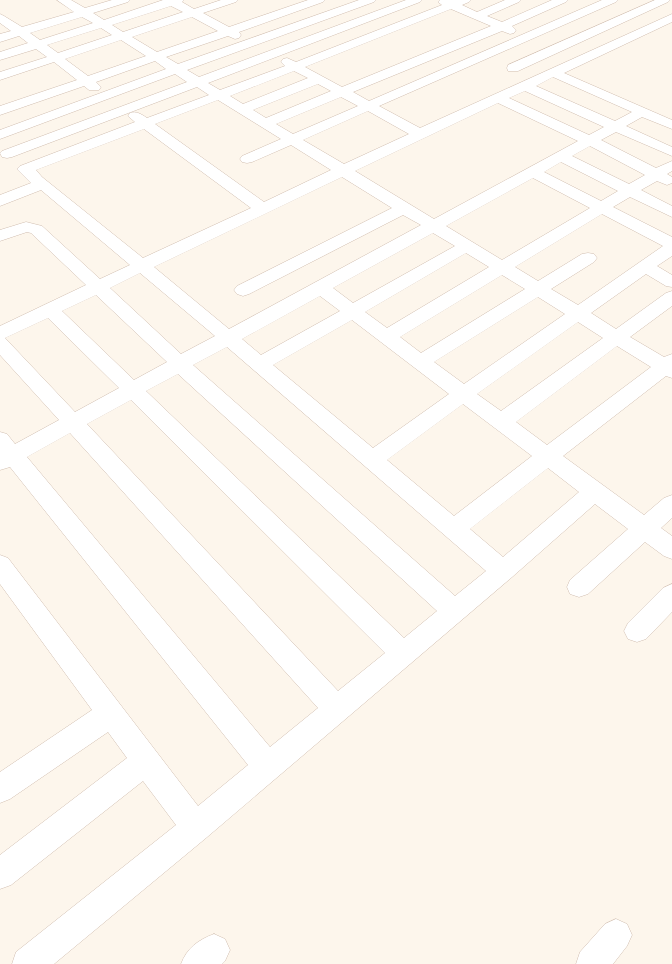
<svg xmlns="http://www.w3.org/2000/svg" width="672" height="964" viewBox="0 0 672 964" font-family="Lato,sans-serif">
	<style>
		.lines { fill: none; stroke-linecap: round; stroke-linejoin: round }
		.street-casing { stroke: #d1beb0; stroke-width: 1 }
		.street { fill: #fff; fill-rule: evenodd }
	</style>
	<rect width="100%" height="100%" fill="#fdf6ec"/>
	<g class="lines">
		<!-- street casing -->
		<g class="street-casing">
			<path id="street" d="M 57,0 L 71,0 L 85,8 L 112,0 L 130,0 L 128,2 L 93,13 L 104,20 L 163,0 L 184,0 L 182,2 L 194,9 L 221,0 L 238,0 L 236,2 L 203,13 L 229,27 L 308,0 L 325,0 L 323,2 L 239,32 L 241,35 L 239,38 L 235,39 L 228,36 L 166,57 L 178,64 L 359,0 L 376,0 L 374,2 L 187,70 L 199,77 L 406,0 L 422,0 L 420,2 L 208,83 L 220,90 L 285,66 L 281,62 L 283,59 L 287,58 L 296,62 L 442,5 L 438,2 L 440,0 L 471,0 L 469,2 L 462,5 L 477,12 L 505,0 L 521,0 L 519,2 L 487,16 L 502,22 L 552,0 L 568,0 L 566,2 L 512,26 L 516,30 L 514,33 L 510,34 L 502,31 L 353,92 L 369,101 L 602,0 L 618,0 L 616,2 L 379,106 L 420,128 L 672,14 L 672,22 L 564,73 L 672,120 L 672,129 L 642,117 L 626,126 L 672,147 L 672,156 L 616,132 L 601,140 L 656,168 L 672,161 L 672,171 L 667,174 L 672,177 L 672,183 L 667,185 L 657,181 L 641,190 L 672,206 L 672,217 L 630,197 L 613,207 L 672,237 L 672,256 L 657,266 L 672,275 L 672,287 L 666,286 L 646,274 L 591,313 L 616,329 L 666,293 L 672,291 L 672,306 L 630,337 L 664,357 L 672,354 L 672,378 L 666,376 L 563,456 L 644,515 L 664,498 L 672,495 L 672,518 L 661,528 L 672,536 L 672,559 L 664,556 L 645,542 L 588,594 L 579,597 L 570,594 L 567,587 L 570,580 L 628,529 L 595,504 L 511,578 L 206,838 L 54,964 L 12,964 L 16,952 L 176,825 L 143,781 L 11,885 L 0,889 L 0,855 L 127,758 L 108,732 L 10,799 L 0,803 L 0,772 L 92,710 L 0,584 L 0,555 L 8,558 L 198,806 L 248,765 L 10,467 L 0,470 L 0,432 L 7,434 L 15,444 L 59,420 L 0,355 L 0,326 L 86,285 L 31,233 L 27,232 L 0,241 L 0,230 L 26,222 L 42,226 L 100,279 L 130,265 L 41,190 L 0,206 L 0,195 L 31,183 L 17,169 L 20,166 L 135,122 L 128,116 L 130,113 C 137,111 141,114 147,118 L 209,95 L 197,87 L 12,157 L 7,158 L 2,157 L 0,153 L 2,151 L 187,82 L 175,74 L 0,139 L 0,130 L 166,69 L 155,61 L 96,82 L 101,87 L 99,90 L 89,90 L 84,86 L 0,115 L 0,106 L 77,80 L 54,62 L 0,80 L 0,72 L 47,57 L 36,49 L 0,60 L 0,52 L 28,43 L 19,36 L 0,42 L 0,34 L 11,31 L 0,23 L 0,14 L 4,16 L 22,27 L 74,12 ZM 171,6 L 183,12 L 123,32 L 112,25 ZM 451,9 L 491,26 L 342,87 L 305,67 ZM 82,17 L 93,23 L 40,40 L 30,33 ZM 192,17 L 218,31 L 157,52 L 132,37 ZM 101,28 L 112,35 L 58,53 L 47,45 ZM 121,40 L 146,56 L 88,76 L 65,59 ZM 294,71 L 308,78 L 243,104 L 230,96 ZM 553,77 L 632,112 L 615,121 L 536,86 ZM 318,84 L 331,91 L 266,118 L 253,110 ZM 525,91 L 604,127 L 589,135 L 509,98 ZM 341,97 L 358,106 L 293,134 L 276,124 ZM 218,100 L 281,139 L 242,156 L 240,159 L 242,162 L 247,163 L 252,162 L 291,145 L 331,170 L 264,202 L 155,124 ZM 498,103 L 578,141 L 434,219 L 355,171 ZM 368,111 L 409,134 L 344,164 L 303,140 ZM 144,129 L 251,208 L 143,258 L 42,177 L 36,170 ZM 590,146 L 645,175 L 629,184 L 572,156 ZM 561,162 L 618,191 L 601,201 L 544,172 ZM 342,177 L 392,208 L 237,286 L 234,290 L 237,294 L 243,296 L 249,294 L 403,215 L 421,225 L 229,329 L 154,267 ZM 533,178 L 590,208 L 502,260 L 446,226 ZM 602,214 L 663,246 L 578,305 L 551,289 L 594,262 L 597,258 L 594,254 L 588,253 L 582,254 L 538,281 L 515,267 ZM 433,233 L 455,246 L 353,303 L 333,288 ZM 466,253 L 489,267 L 387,328 L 365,312 ZM 140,273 L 215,336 L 181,354 L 110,288 ZM 502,275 L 525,289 L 421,353 L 400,337 ZM 96,295 L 167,362 L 134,380 L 62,311 ZM 320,296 L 340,311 L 261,355 L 242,339 ZM 538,297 L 565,314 L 464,384 L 434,362 ZM 48,318 L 119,388 L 75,412 L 5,338 ZM 352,320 L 449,394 L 373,448 L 273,365 ZM 578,322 L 603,338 L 501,411 L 477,394 ZM 617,346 L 651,367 L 547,445 L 516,422 ZM 227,347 L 486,571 L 455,596 L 193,365 ZM 178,374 L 437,611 L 404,638 L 146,391 ZM 131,400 L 385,653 L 338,691 L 87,424 ZM 463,404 L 532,456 L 454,516 L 387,460 ZM 70,433 L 318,708 L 270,747 L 27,457 ZM 548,468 L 579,492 L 503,557 L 470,529 Z
				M 655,0 L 670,0 L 668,2 L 518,71 L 508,71 L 507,68 L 508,65 Z
				M 672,584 L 672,612 L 646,639 L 637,642 L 628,639 L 624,631 L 628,623 L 663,588 Z
				M 616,919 L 627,924 L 632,935 L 627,946 L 613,964 L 576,964 L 580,952 L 605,924 Z
				M 214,934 L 225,939 L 230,950 L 225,961 L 222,964 L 181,964 C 187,948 198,940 214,934 Z"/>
		</g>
		<!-- street -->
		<use href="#street" class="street"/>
	</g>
</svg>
